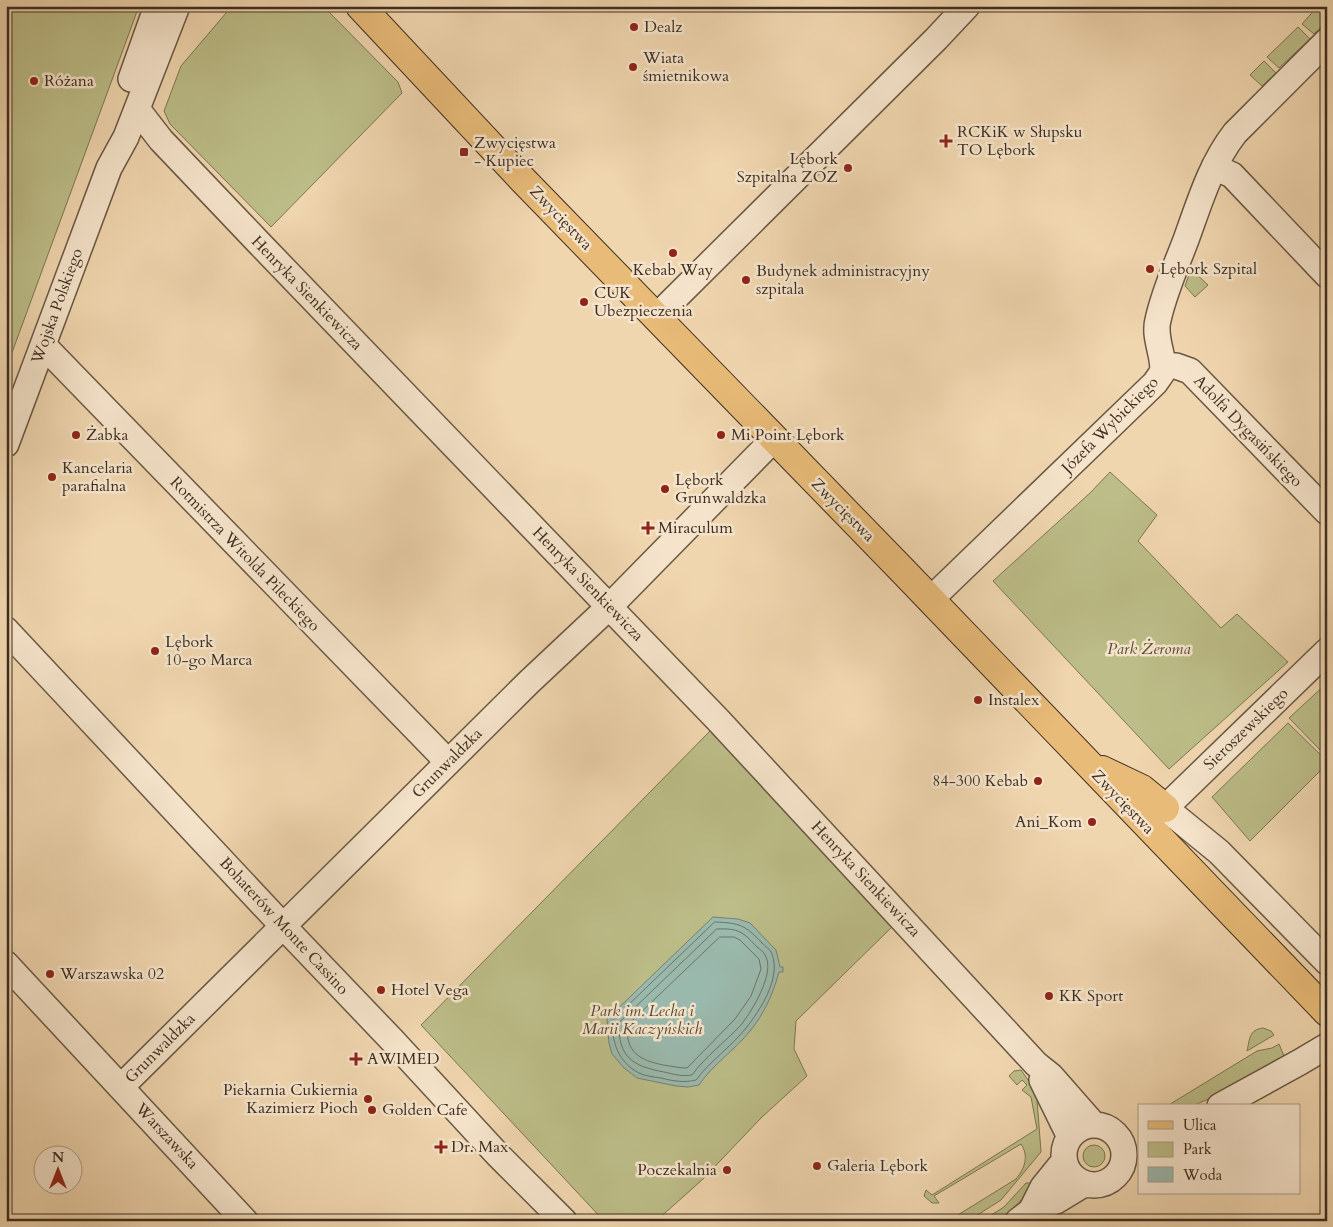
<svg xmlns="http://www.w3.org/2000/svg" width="1333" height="1227" viewBox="0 0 1333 1227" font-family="Cardo,serif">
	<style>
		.green { fill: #bcbd88; stroke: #7c7654 }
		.water { fill: #9ab9ad; stroke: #758175 }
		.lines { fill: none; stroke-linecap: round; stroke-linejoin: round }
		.shore { stroke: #6c7467; stroke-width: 1 }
		.minor-casing { stroke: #6a5844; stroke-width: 28 }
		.major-casing { stroke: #3d2e21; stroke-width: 30 }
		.minor { stroke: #f5e4cb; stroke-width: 25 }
		.major { stroke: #e8bb78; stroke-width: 28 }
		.poi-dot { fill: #8f2418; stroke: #f5e4cb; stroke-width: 2 }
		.labels { text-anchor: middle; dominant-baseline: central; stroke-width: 5; stroke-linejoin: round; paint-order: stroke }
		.poi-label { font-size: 16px; fill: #3d2e21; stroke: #f5e4cb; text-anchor: start }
		.street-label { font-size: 16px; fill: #3d2e21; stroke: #f5e4cb }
		.park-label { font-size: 16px; font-style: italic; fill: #564b36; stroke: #f5e4cb }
	</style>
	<rect width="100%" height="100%" fill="#f0d6af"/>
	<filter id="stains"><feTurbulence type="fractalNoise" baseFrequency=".004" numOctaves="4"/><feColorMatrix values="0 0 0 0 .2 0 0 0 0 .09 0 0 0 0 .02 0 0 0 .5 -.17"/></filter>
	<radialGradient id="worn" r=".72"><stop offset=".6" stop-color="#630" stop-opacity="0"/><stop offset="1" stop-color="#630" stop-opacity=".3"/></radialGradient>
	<!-- green -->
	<path class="green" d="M 6,6 L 139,6 L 6,369 Z
		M 232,6 L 323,6 L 398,82 L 402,93 L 271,227 L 170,124 L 164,111 L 181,66 Z
		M 1318,6 L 1327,6 L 1327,22 L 1314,34 L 1302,24 Z
		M 1298,27 L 1310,39 L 1279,68 L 1267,57 Z
		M 1264,61 L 1276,73 L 1262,86 L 1250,75 Z
		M 1191,269 L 1208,285 L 1195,297 L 1185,286 Z
		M 1110,472 L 1157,515 L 1138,541 L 1221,628 L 1237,614 L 1288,662 L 1169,769 L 993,581 L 1090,493 Z
		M 1327,683 L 1327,743 L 1320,750 L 1289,718 Z
		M 1288,723 L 1327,761 L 1327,764 L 1250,841 L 1212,797 Z
		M 710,731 L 893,926 L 796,1021 L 794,1049 L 807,1076 L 761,1118 L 702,1180 L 656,1221 L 604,1221 L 421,1025 Z
		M 1263,1028 L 1271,1031 L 1274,1035 L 1247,1051 C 1250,1038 1249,1030 1263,1028 Z
		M 1279,1044 L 1284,1056 L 1281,1063 L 1241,1085 L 1192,1106 L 1167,1106 L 1257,1051 L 1272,1048 Z
		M 1021,1070 L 1033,1087 L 1037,1099 L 1041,1152 L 1001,1200 L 968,1221 L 948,1221 L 1016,1179 C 1025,1168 1029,1156 1021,1144 L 934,1196 L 939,1203 L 932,1203 L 924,1196 L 926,1190 L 932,1195 L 1037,1129 L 1031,1097 L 1022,1090 L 1027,1085 L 1022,1080 L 1017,1085 L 1009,1076 L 1014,1071 Z
		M1083 1156a11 11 0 1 1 22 0a11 11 0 1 1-22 0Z
		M 1026,1183 L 1030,1183 L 1035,1186 L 1001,1221 L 982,1221 L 1004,1207 Z"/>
	<!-- water -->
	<path class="water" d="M 713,917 L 738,919 L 750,923 L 776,950 L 780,967 L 783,967 L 783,972 L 779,972 C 773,994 764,1014 750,1031 C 735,1050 713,1064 699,1085 L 688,1087 L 676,1086 L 637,1078 L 624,1068 L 612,1054 L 609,1043 L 607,1019 Z"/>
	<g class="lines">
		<!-- shore -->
		<path class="shore" d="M 715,922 C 740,923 745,925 762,943 C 765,946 771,950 772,954 C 781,978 761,1009 746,1028 C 731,1047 710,1061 696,1080 C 684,1083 673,1081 661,1078 C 654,1077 645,1076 639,1073 C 618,1062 612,1042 612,1021 Z
			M 717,929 C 739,928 743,932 757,947 C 760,949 764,952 765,955 C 776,972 752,1011 741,1025 C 725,1042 706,1056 692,1075 C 683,1077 673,1074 664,1072 C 633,1066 618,1058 619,1023 Z
			M 720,937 L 734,937 L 740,940 L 759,959 L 761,969 L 751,996 L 735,1019 L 687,1068 C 679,1068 671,1066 663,1065 C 640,1060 626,1053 627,1026 Z"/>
		<!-- minor casing -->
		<g class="minor-casing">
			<path id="minor" d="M 131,79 L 157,6
				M 137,109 L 161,140 L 259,243 L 719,721 L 1036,1064 L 1051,1076 L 1094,1125
				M 1214,167 L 1232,175 L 1327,275
				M 657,316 L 936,39 L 967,6
				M 43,345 L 448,762
				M 1163,366 L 1176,366 L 1190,371 L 1327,512
				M 6,444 L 109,168 L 126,137 L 177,6
				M 930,600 L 1155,383 C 1157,380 1160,376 1162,373 C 1166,359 1153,338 1158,320 C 1164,292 1177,264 1187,237 C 1200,201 1211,164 1235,133 L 1327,41
				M 6,630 L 283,926 L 392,1040 L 498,1155 L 564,1221
				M 1327,651 L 1165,808 L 1219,852 L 1327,962
				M 6,964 L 245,1221
				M 1042,1080 L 1070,1137
				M 121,1087 L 529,682 L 610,606 L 774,439
				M 1220,1106 L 1300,1062 L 1327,1046
				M1064 1155a30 30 0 1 1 60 0a30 30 0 1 1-60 0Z
				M 1031,1211 L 1043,1187 L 1064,1161
				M 1018,1221 L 1031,1211 L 1056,1201 L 1084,1184"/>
		</g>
		<!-- major casing -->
		<g class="major-casing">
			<path id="major" d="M 360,6 L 523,180 L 905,573 L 1327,1012
				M 1102,770 L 1142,789 L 1165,808"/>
		</g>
		<!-- minor -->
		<use href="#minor" class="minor"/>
		<!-- major -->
		<use href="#major" class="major"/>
	</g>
	<!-- markers -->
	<g class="poi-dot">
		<circle cx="634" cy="27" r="5"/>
		<circle cx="633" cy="67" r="5"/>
		<circle cx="34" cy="81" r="5"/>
		<path d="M943.5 133.5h5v5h5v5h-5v5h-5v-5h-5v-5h5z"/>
		<rect x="459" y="147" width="10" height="10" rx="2.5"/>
		<circle cx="848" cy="168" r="5"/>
		<circle cx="673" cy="253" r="5"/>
		<circle cx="1150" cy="269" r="5"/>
		<circle cx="746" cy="280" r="5"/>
		<circle cx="584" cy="302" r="5"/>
		<circle cx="76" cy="435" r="5"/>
		<circle cx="721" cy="435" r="5"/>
		<circle cx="52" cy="477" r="5"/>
		<circle cx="665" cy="489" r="5"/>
		<path d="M645.5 520.5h5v5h5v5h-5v5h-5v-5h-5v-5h5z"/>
		<circle cx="155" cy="651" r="5"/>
		<circle cx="978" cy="700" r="5"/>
		<circle cx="1038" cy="781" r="5"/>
		<circle cx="1092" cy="822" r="5"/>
		<circle cx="50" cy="974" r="5"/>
		<circle cx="381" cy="990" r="5"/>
		<circle cx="1049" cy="996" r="5"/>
		<path d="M353.5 1051.5h5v5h5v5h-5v5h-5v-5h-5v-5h5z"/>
		<circle cx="368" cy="1099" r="5"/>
		<circle cx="372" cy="1110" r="5"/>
		<path d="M438.5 1139.5h5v5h5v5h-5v5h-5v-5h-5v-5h5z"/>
		<circle cx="817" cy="1166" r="5"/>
		<circle cx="727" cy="1170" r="5"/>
	</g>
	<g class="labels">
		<!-- poi labels -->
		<g class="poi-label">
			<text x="644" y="27">Dealz</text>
			<text x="643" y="58">Wiata<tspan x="643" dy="18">śmietnikowa</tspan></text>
			<text x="44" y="81">Różana</text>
			<text x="957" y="132">RCKiK w Słupsku<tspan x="957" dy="18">TO Lębork</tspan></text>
			<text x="474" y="143">Zwycięstwa<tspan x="474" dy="18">- Kupiec</tspan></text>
			<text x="838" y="159" text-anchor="end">Lębork<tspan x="838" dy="18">Szpitalna ZOZ</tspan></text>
			<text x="1160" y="269">Lębork Szpital</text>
			<text x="673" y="270" text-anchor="middle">Kebab Way</text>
			<text x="756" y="271">Budynek administracyjny<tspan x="756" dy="18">szpitala</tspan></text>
			<text x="594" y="293">CUK<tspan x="594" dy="18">Ubezpieczenia</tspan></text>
			<text x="86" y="435">Żabka</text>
			<text x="731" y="435">Mi Point Lębork</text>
			<text x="62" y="468">Kancelaria<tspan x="62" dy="18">parafialna</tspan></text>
			<text x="675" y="480">Lębork<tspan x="675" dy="18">Grunwaldzka</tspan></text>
			<text x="658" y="528">Miraculum</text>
			<text x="165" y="642">Lębork<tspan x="165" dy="18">10-go Marca</tspan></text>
			<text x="988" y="700">Instalex</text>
			<text x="1028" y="781" text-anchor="end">84-300 Kebab</text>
			<text x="1082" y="822" text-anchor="end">Ani_Kom</text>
			<text x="60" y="974">Warszawska 02</text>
			<text x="391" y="990">Hotel Vega</text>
			<text x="1059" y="996">KK Sport</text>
			<text x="367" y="1059">AWIMED</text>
			<text x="358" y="1090" text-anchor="end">Piekarnia Cukiernia<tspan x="358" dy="18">Kazimierz Pioch</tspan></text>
			<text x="382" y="1110">Golden Cafe</text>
			<text x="451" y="1147">Dr. Max</text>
			<text x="827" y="1166">Galeria Lębork</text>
			<text x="717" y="1170" text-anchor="end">Poczekalnia</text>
		</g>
		<!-- street labels -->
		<g class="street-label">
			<text transform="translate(561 218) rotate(46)">Zwycięstwa</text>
			<text transform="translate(307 293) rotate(46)">Henryka Sienkiewicza</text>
			<text transform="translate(57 306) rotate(-70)">Wojska Polskiego</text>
			<text transform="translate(1110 425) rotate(-45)">Józefa Wybickiego</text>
			<text transform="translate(1248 431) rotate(46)">Adolfa Dygasińskiego</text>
			<text transform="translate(843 510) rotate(45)">Zwycięstwa</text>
			<text transform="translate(245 554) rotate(46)">Rotmistrza Witolda Pileckiego</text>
			<text transform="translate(588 584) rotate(46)">Henryka Sienkiewicza</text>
			<text transform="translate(1246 729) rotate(-44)">Sieroszewskiego</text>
			<text transform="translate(447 763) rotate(-45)">Grunwaldzka</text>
			<text transform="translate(1123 802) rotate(46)">Zwycięstwa</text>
			<text transform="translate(866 879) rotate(47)">Henryka Sienkiewicza</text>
			<text transform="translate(284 926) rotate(47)">Bohaterów Monte Cassino</text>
			<text transform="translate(160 1048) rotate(-45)">Grunwaldzka</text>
			<text transform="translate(167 1136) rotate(47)">Warszawska</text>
		</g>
		<!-- park labels -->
		<g class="park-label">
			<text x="1149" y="649">Park Żeroma</text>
			<text x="642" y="1011">Park im. Lecha i<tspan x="642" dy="18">Marii Kaczyńskich</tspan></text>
		</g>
	</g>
	<!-- margin -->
	<rect width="1333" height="1227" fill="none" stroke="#f0d6af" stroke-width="25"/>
	<rect x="8" y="8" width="1318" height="1212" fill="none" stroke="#3d2e21" stroke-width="2.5"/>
	<rect x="12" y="12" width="1308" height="1202" fill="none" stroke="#3d2e21"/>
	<!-- legend -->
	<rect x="1138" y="1104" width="162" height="90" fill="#f5e4cb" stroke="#ab9b87"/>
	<rect x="1148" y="1121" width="25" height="8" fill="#e8bb78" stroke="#ab9b87"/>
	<text x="1183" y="1130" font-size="15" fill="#3d2e21">Ulica</text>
	<rect x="1148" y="1142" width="25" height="15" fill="#bcbd88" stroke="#ab9b87"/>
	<text x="1183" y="1154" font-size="15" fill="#3d2e21">Park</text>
	<rect x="1148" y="1167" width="25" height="15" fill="#9ab9ad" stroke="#ab9b87"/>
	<text x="1183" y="1180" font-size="15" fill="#3d2e21">Woda</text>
	<!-- north arrow -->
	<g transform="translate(58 1170)"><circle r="24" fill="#f5e4cb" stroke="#ab9b87"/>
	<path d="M0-4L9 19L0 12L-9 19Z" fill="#8f2418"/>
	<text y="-8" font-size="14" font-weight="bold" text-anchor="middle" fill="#3d2e21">N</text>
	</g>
	<rect width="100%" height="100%" filter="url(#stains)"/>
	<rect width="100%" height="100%" fill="url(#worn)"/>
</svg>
